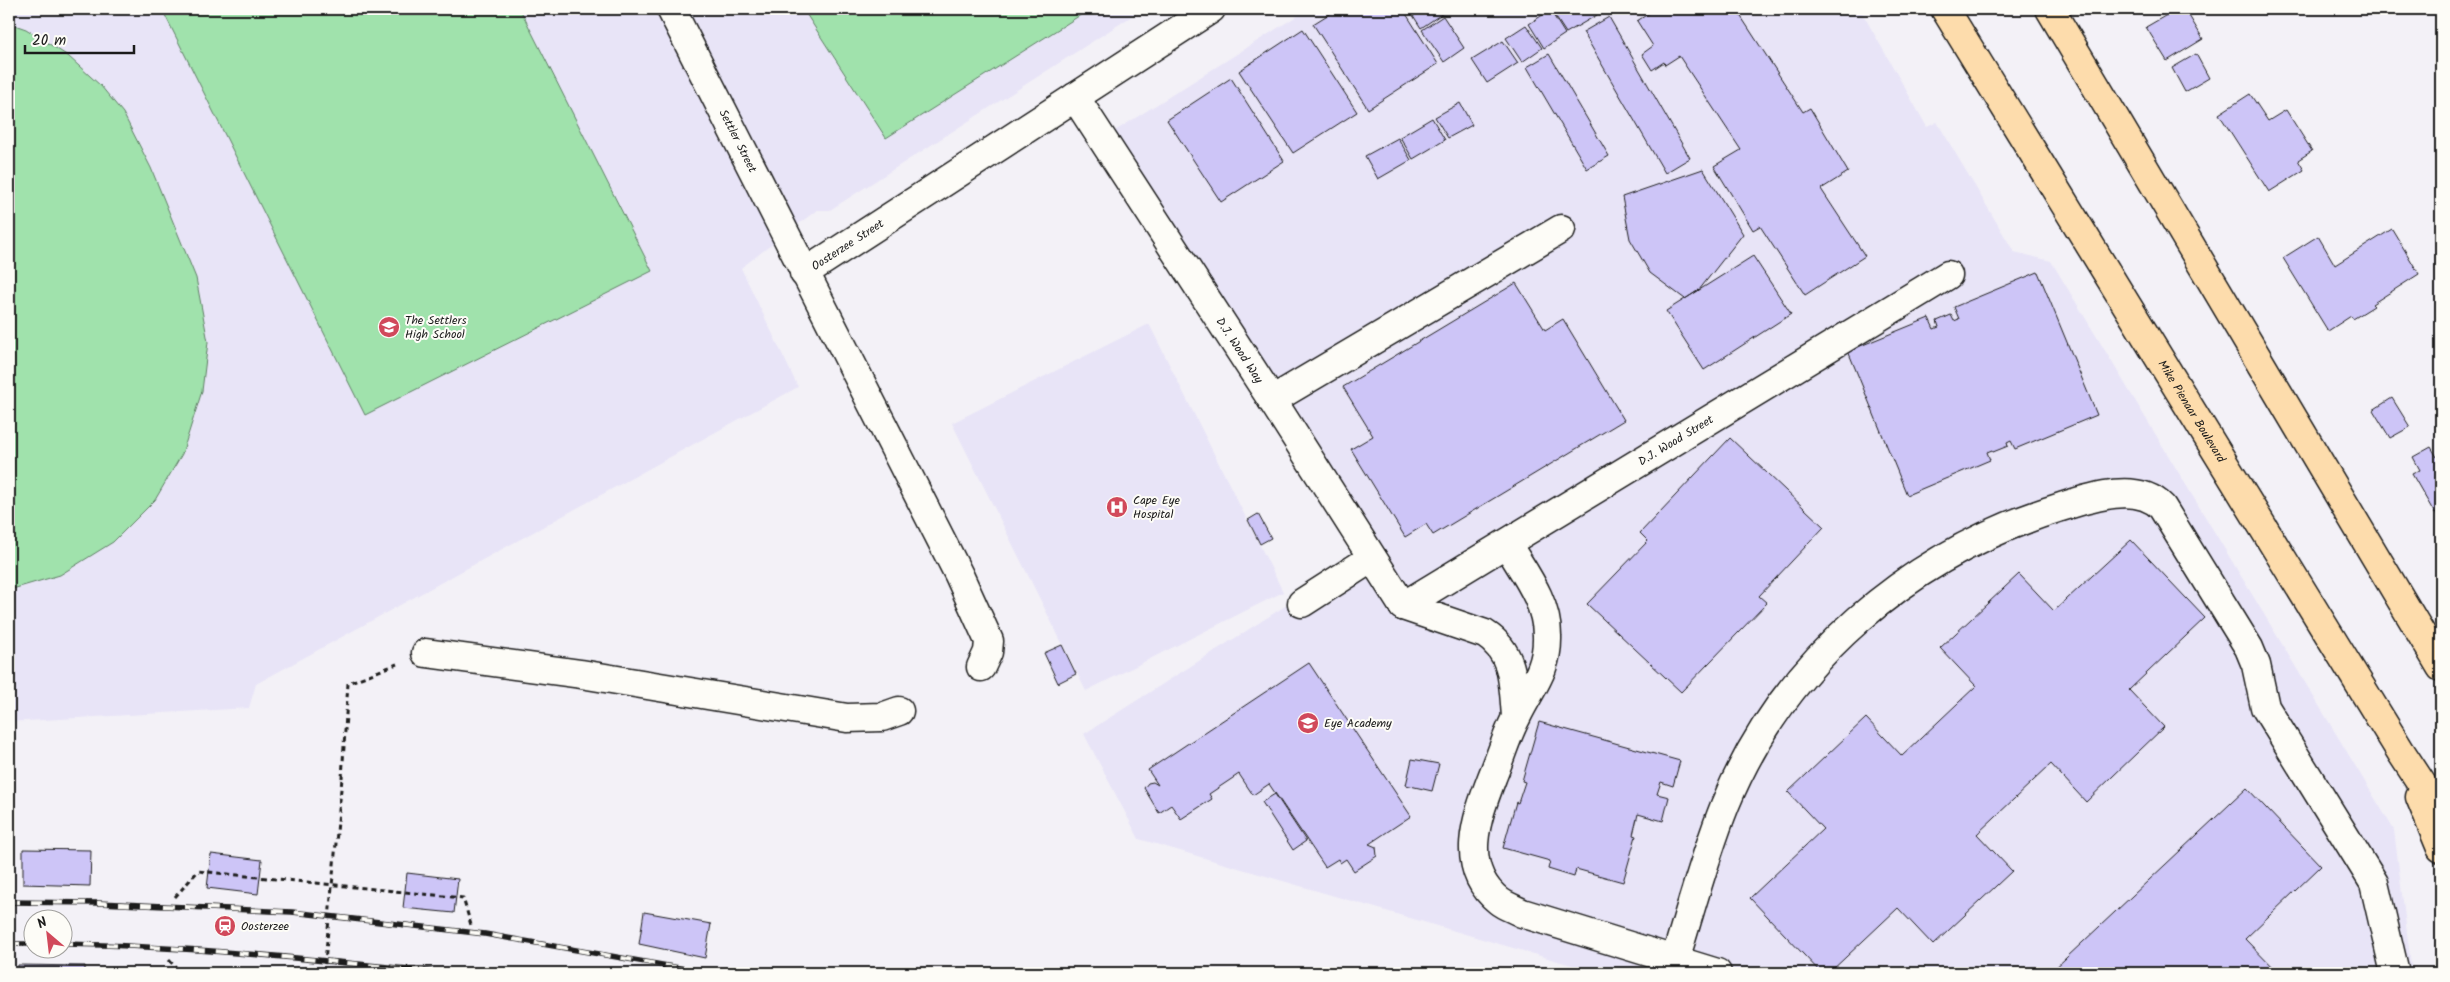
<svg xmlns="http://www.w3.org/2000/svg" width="2450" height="982" viewBox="0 0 2450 982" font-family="Kalam,sans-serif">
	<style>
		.built { fill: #e8e4f7 }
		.green { fill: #a0e2ac; stroke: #5e7f64 }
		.building { fill: #cdc5f7; stroke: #1c1c1c }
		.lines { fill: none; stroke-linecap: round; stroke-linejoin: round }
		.minor-casing { stroke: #1c1c1c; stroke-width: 31 }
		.major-casing { stroke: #1c1c1c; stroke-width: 31 }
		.path { stroke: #1c1c1c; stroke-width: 3; stroke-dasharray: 5 4; stroke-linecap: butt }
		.minor { stroke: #fdfcf7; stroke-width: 28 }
		.major { stroke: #fddcac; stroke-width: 28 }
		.rail-casing { stroke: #1c1c1c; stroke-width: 5.5 }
		.rail { stroke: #fdfcf7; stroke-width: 4; stroke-dasharray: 11; stroke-linecap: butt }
		.path-bridge { stroke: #1c1c1c; stroke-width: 3; stroke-dasharray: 5 4; stroke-linecap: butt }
		.labels { text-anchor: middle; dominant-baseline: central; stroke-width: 4; stroke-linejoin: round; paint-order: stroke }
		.street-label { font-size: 12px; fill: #1c1c1c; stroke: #fdfcf7 }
		.poi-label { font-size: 12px; fill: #1c1c1c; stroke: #fdfcf7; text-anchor: start }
	</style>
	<rect width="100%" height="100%" fill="#f3f1f7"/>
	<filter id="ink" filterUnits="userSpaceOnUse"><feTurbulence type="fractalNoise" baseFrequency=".02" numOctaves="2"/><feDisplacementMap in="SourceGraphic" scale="10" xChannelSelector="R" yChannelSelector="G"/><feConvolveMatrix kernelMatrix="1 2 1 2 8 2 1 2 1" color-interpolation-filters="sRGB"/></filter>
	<g filter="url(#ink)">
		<!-- built -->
		<path class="built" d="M 9,9 L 1143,9 L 830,210 L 817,210 L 741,268 L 798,387 L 256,684 L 249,708 L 9,722 Z
			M 1308,9 L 1860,9 L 1927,127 L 1937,122 L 2014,252 L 2051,261 L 2394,830 L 2412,973 L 1599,973 L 1139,839 L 1084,734 L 1364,556 L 1099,141 Z
			M 1149,324 L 1283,592 L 1086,691 L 952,423 Z"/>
		<!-- green -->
		<path class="green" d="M 162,9 L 520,9 L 652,271 L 365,415 Z
			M 803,9 L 1090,9 L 886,138 Z
			M 9,23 L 26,29 L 68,56 L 101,86 L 123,113 L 151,168 L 196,278 L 208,342 L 202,391 L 182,454 L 155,500 L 113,542 L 60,575 L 9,590 Z"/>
		<!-- building -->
		<path class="building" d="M 1337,9 L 1403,9 L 1438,64 L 1368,109 L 1313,24 Z
			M 1409,9 L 1440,9 L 1443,13 L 1421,28 Z
			M 1594,9 L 1597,15 L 1566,33 L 1551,10 Z
			M 1649,9 L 1736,9 L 1803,112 L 1810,108 L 1848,172 L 1821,189 L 1865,256 L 1805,295 L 1760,226 L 1753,230 L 1714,166 L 1741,150 L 1679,56 L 1665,65 L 1664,62 L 1652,70 L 1642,54 L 1653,46 L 1637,21 L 1651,12 Z
			M 2177,9 L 2185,9 L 2203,39 L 2167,61 L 2146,27 Z
			M 1550,10 L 1565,34 L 1544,48 L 1529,24 Z
			M 1443,16 L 1464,48 L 1444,62 L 1422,30 Z
			M 1609,17 L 1690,158 L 1665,173 L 1583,32 Z
			M 1526,25 L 1542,48 L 1522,62 L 1506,38 Z
			M 1303,29 L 1357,112 L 1293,153 L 1239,71 Z
			M 1503,41 L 1518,63 L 1487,83 L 1472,60 Z
			M 1549,54 L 1609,156 L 1587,169 L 1527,67 Z
			M 2196,54 L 2209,78 L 2185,92 L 2172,68 Z
			M 1231,78 L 1284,161 L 1221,202 L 1167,120 Z
			M 2250,94 L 2268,121 L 2286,110 L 2312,151 L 2298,160 L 2304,170 L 2269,192 L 2219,114 Z
			M 1460,103 L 1472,125 L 1448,138 L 1435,117 Z
			M 1432,118 L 1445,140 L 1413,159 L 1400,137 Z
			M 1398,138 L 1411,160 L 1378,179 L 1365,156 Z
			M 1703,169 L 1743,234 L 1699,290 L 1685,299 L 1650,273 L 1630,239 L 1622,197 Z
			M 2392,229 L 2419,274 L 2372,304 L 2374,306 L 2353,319 L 2351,316 L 2328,331 L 2283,258 L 2318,236 L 2335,265 Z
			M 1753,256 L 1791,314 L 1704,370 L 1666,311 Z
			M 2038,272 L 2097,415 L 2015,449 L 2011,441 L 2007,443 L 2008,446 L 1993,452 L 1992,450 L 1987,452 L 1990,460 L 1907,495 L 1848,351 L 1929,318 L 1934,329 L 1939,327 L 1937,321 L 1951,315 L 1954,321 L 1959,319 L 1954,307 Z
			M 1516,283 L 1545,330 L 1563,319 L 1624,420 L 1433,535 L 1426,524 L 1405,537 L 1351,449 L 1373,436 L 1343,387 Z
			M 2392,398 L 2410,427 L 2390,438 L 2373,410 Z
			M 1730,438 L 1824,527 L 1759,596 L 1767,603 L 1681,692 L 1587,604 L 1648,541 L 1640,533 Z
			M 2431,447 L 2437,457 L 2441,454 L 2441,515 L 2439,512 L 2435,514 L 2412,474 L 2420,470 L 2413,457 Z
			M 1258,514 L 1271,538 L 1260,544 L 1248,520 Z
			M 2131,540 L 2205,618 L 2129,690 L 2164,727 L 2086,802 L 2051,764 L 1977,834 L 2012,871 L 1933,945 L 1898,908 L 1829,973 L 1821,973 L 1750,898 L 1823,829 L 1788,792 L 1866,718 L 1902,756 L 1976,686 L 1940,648 L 2019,574 L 2054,611 Z
			M 1062,645 L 1076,674 L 1058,683 L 1044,653 Z
			M 1309,663 L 1411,816 L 1369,844 L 1376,847 L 1377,856 L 1354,871 L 1346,859 L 1340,863 L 1338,859 L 1325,867 L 1269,784 L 1253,795 L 1239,774 L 1209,794 L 1212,799 L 1181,819 L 1171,805 L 1159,813 L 1144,788 L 1148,783 L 1153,782 L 1158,785 L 1148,770 Z
			M 1539,722 L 1680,761 L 1673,786 L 1661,782 L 1657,794 L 1669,797 L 1663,821 L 1638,814 L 1633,835 L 1636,836 L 1623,882 L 1576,869 L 1574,877 L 1548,869 L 1550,861 L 1503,848 L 1516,802 L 1518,803 L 1525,782 L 1522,781 Z
			M 1412,759 L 1439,764 L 1432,791 L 1406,785 Z
			M 2247,788 L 2321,866 L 2245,939 L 2278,973 L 2050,973 Z
			M 1275,794 L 1306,841 L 1293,850 L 1262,802 Z
			M 23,849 L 91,850 L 90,886 L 23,884 Z
			M 211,854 L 262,860 L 258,894 L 207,888 Z
			M 407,873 L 458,879 L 454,913 L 403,908 Z
			M 644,912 L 711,924 L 705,958 L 639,944 Z
			M 18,965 L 85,966 L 85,973 L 18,973 Z"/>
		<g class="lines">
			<!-- minor casing -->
			<g class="minor-casing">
				<g id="minor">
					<path id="s1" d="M 671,9 L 959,575 L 989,641 L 988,652 L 981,667"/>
					<path id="s2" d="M 1075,97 L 1272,400 L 1403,606"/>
					<path id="s3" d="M 804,273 L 1211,9"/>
					<path d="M 1272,400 L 1561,229"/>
					<path d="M 1507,544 C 1524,573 1547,601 1547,636 C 1548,670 1531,687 1517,716 C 1507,734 1501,756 1493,775 C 1477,817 1457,867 1499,901 C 1505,906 1515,909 1522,913 L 1717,973"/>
					<path d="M 1302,603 L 1372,558"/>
					<path id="s4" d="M 1403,606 L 1948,275"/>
					<path d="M 1403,606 L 1485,634 C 1515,653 1513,684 1516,716"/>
					<path d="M 426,653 L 581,674 L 847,718 L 882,717 L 899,711"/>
					<path d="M 1675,960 C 1691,908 1705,855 1725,805 C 1784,660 1911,554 2058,508 C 2089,498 2137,481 2162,507 L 2249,648 L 2256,665 L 2265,707 L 2374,883 L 2395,973"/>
				</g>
			</g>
			<!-- major casing -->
			<g class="major-casing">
				<g id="major">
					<path id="s5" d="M 1945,9 L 2401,752 L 2441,813"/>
					<path d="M 2050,9 L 2441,667"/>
					<path d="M 2420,797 L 2441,848"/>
				</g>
			</g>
			<!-- path -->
			<path class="path" d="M 342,778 L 348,683 L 397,664
				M 175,897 L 198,871 L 463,898 L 471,925
				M 169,960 L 181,973"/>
			<!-- minor -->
			<use href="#minor" class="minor"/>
			<!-- major -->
			<use href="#major" class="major"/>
			<!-- rail casing -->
			<g class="rail-casing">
				<path id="rail" d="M 9,902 L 99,903 L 292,912 L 485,934 L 708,973
					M 9,944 L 32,944
					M 62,944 C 190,946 318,960 446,973"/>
			</g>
			<!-- rail -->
			<use href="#rail" class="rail"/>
			<!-- path-bridge -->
			<path class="path-bridge" d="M 324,973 L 342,778"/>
		</g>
	</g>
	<!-- icons -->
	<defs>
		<g id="school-disc" transform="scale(1.125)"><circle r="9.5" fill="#d1495b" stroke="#fdfcf7"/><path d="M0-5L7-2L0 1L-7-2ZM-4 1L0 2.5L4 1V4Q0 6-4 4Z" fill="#fff"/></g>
		<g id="hospital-disc" transform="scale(1.125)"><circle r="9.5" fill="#d1495b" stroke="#fdfcf7"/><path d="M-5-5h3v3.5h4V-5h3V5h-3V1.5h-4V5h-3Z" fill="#fff"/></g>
		<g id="station-disc" transform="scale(1.125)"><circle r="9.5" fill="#d1495b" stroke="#fdfcf7"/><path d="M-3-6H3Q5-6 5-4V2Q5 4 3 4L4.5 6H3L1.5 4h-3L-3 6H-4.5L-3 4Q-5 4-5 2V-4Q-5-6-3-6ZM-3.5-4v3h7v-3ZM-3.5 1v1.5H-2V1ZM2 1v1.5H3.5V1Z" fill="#fff"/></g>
	</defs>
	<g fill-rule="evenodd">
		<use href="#school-disc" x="389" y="327"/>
		<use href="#hospital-disc" x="1117" y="507"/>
		<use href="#school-disc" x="1308" y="723"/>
		<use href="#station-disc" x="225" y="926"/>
	</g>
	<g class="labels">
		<!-- street labels -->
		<g class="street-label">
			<text stroke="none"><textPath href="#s1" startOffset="148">Settler Street</textPath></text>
			<text stroke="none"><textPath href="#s3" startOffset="52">Oosterzee Street</textPath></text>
			<text stroke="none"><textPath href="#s2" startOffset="302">D.J. Wood Way</textPath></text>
			<text stroke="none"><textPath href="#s5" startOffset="472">Mike Pienaar Boulevard</textPath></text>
			<text stroke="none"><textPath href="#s4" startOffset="319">D.J. Wood Street</textPath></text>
		</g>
		<!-- poi labels -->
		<g class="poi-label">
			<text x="405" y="320">The Settlers<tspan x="405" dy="14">High School</tspan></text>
			<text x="1133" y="500">Cape Eye<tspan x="1133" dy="14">Hospital</tspan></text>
			<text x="1324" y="723">Eye Academy</text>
			<text x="241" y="926">Oosterzee</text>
		</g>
	</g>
	<!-- margin -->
	<rect width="2450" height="982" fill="none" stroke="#fdfcf7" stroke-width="30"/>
	<rect x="15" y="15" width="2420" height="952" fill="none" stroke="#1c1c1c" stroke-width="2" filter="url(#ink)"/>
	<!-- north arrow -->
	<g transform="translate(48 934) rotate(332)"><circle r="24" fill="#fdfcf7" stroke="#a3a29f"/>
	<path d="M0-4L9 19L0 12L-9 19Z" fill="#d1495b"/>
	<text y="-8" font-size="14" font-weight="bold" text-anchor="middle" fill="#1c1c1c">N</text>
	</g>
	<!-- scale -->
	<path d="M25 45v8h109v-8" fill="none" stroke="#1c1c1c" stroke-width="2.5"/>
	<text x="32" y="45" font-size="15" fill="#1c1c1c" stroke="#fdfcf7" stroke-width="4" paint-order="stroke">20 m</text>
</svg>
